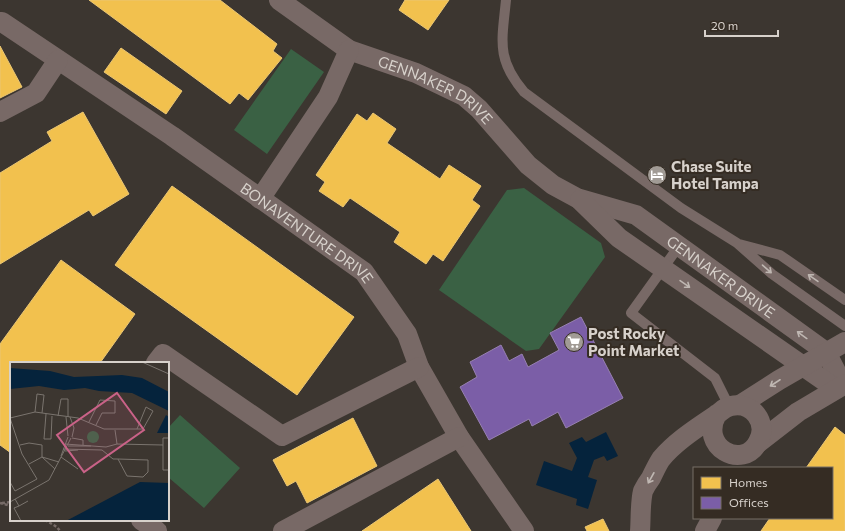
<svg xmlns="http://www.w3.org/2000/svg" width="845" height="531" viewBox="0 0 845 531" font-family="Commissioner,sans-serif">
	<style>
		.green { fill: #3a6144 }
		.water { fill: #05233c }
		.homes { fill: #f2c14e; stroke: #eac674 }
		.offices { fill: #7b5ea7; stroke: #9780b2 }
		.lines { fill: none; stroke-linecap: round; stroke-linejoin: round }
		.path { stroke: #766b67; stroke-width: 2.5; stroke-dasharray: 3 2; stroke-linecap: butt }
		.service { stroke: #786966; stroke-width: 10 }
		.minor { stroke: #786966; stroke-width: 20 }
		.oneway { stroke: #bfb7b2 }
		.labels { text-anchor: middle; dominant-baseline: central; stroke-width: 4; stroke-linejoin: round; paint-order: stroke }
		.street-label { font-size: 15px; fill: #d7d1cb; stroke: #352c23 }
		.poi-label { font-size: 15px; font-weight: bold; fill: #d7d1cb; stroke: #352c23; text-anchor: start }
		.inset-road { fill: none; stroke: #7a746e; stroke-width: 1 }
		.view { fill: #ca6288; fill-opacity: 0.15; stroke: #ca6288; stroke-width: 2 }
		.inset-edge { fill: none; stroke: #d7d1cb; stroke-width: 2 }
	</style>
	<rect width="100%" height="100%" fill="#3c3630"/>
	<!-- green -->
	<path class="green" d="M 291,49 L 324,72 L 267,154 L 234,130 Z
		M 524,188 L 601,243 L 605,257 L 539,349 L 526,351 L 439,290 L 507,190 Z
		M 180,415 L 240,468 L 204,508 L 168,477 L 168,428 Z"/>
	<!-- water -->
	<path class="water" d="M 606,432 L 618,456 L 607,461 L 604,456 L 594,460 L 588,477 L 597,480 L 588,509 L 576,505 L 577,499 L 536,485 L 544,461 L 572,471 L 577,458 L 569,443 L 582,437 L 586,442 Z"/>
	<!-- homes -->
	<path class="homes" d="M 89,0 L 220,0 L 277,44 L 273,51 L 282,58 L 248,100 L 239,93 L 230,104 Z
		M 405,0 L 449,0 L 428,30 L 399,10 Z
		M 0,46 L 22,87 L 0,98 Z
		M 121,48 L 182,91 L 166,114 L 104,72 Z
		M 83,112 L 129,194 L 93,216 L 89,210 L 0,264 L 0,173 L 52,141 L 47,132 Z
		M 373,113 L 396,129 L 387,143 L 440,179 L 449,165 L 481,186 L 472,200 L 480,206 L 443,261 L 433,254 L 426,264 L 394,242 L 400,232 L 350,198 L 343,207 L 319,191 L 325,182 L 316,175 L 357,114 L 367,121 Z
		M 172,186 L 354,317 L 297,395 L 115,265 Z
		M 61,260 L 135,314 L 100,363 L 11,363 L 11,453 L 0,445 L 0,344 Z
		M 353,418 L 377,466 L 307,503 L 296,481 L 287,486 L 273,460 Z
		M 835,427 L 845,435 L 845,531 L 761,531 L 770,518 L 832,518 L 832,468 L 806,468 Z
		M 438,479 L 471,531 L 362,531 Z
		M 603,519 L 609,531 L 587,531 L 585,527 Z"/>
	<!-- offices -->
	<path class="offices" d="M 581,317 L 623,398 L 566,428 L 558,412 L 532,426 L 529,419 L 489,440 L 460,387 L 477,377 L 470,362 L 501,345 L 509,361 L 522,354 L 528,367 L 559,350 L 550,333 Z"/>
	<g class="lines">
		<!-- path -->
		<path class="path" d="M 0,503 L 11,506
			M 2,503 L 11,502
			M 45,520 L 57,527 L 60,531"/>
		<!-- service -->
		<path class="service" d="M 506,0 C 502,41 496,59 524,92 L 681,208 L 737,243 L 772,274 L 845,326
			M 739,244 L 780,255 L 845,300
			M 679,246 L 631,313 L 715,378 L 729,406"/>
		<!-- minor -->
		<g class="minor">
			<path id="s1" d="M 279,0 L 349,50 L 416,73 L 464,96 L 479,109 L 528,165 L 553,185 L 577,198 L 636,215 L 826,352 L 843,385"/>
			<path id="s2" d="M 0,22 L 2,22 L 172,136 L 364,272 L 407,334 L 419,367 L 459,437 L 524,531"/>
			<path d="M 0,112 L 36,93 L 58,60"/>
			<path d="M 260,199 L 328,97 L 349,50"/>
			<path d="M 580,200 L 619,238 L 836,389"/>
			<path d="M 156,363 L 163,354 L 282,436 L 419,367"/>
			<path d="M 740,405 L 779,380 L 845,342"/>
			<path d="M 758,443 L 798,412 L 845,384"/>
			<path d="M 141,520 L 157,531"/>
			<path d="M 283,531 L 459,437"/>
			<path d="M 640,531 C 641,519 640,503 643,491 C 645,487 648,482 651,478 C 654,472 657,465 661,459 C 676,441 697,428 716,415 C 721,412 724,407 731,406 C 752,401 769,423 758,442 C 743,471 698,447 717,414"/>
			<path d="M 705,531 L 712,518"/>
		</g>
	</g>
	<!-- one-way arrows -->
	<defs><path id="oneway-shaft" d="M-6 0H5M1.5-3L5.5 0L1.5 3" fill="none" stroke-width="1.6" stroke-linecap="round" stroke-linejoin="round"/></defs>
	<g class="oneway">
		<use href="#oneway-shaft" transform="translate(767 269) rotate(41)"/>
		<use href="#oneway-shaft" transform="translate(813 278) rotate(-145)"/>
		<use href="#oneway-shaft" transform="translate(685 284) rotate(35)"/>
		<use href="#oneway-shaft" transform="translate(802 335) rotate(-144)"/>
		<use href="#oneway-shaft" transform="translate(775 383) rotate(147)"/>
		<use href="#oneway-shaft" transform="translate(651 478) rotate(119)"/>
	</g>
	<!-- icons -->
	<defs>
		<g id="hotel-disc" transform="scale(1)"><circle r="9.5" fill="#a19b95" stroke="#352c23"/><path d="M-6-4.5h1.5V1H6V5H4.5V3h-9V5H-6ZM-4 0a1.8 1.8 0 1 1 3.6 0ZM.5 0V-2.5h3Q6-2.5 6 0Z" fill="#fff"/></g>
		<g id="supermarket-disc" transform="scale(1)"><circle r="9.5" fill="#a19b95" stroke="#352c23"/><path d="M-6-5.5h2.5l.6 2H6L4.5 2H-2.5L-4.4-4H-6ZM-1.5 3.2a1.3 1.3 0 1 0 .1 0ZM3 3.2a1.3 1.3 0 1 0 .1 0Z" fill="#fff"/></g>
	</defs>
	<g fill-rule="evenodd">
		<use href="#hotel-disc" x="657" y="175"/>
		<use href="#supermarket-disc" x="574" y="342"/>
	</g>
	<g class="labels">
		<!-- street labels -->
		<g class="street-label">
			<text stroke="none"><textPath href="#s1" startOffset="182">GENNAKER DRIVE</textPath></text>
			<text stroke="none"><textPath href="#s2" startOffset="373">BONAVENTURE DRIVE</textPath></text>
			<text stroke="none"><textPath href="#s1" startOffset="530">GENNAKER DRIVE</textPath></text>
		</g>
		<!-- poi labels -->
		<g class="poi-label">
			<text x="671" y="166">Chase Suite<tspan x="671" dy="17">Hotel Tampa</tspan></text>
			<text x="588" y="333">Post Rocky<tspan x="588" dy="17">Point Market</tspan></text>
		</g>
	</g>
	<!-- overview -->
	<g transform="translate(10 362)">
		<rect width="159" height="159" fill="#3c3630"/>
		<path d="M77 75a6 6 0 1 1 12 0a6 6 0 1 1-12 0Z" fill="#3a6144"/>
		<path d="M 0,6 L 40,9 L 64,15 L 112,13 L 132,16 L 159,30 L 159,49 L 122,31 L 89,29 L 75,26 L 54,28 L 29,24 L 0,27 ZM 156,53 L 159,55 L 159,71 L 147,71 ZM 130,120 L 159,121 L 159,159 L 56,159 Z" fill="#05233c"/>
		<path class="inset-road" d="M 132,0 L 159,12M 25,50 L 27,32 L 34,33 L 32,51M 36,52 L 34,77 L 41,77 L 42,54M 48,54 L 51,37 L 58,37 L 58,55M 56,55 L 58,74M 60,55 L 64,66 L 62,75M 0,56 L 25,50 L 68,56 L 94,67 L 133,67 L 143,49 L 136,45 L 127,67M 79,60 L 90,38 L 105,39 L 105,51 L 92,51 L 86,63M 105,68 L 107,82M 62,76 L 73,78 L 73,83M 159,76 L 153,76 L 153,108 L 159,108M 55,82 L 96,85 L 107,82 L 153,83M 10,83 L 19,81 L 32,83 L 32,95M 58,84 L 81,84M 53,87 L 92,88 L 103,97 L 108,97 L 138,98 L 138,110 L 133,115 L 117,114 L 108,97M 55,89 L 68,88M 51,94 L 58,75M 32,95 L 45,107M 51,95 L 68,107M 19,102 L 32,95 L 49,100M 0,120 L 5,129 L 27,117 L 12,92 L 0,56M 5,137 L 9,144 L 18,139M 0,140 L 39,118 L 61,76M 9,144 L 4,146 L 11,159"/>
		<path class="view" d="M 107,31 L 134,68 L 74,110 L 47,73 Z"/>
		<rect width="159" height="159" class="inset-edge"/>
	</g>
	<!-- legend -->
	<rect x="693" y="467" width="140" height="52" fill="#352c23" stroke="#766e66"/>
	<rect x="701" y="477" width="20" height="12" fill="#f2c14e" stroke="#766e66"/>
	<text x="729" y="487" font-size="12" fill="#d7d1cb">Homes</text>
	<rect x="701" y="497" width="20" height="12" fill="#7b5ea7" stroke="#766e66"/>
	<text x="729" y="507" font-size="12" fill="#d7d1cb">Offices</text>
	<!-- scale -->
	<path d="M705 30v6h73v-6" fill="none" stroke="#d7d1cb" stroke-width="2"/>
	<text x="711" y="30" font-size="12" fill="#d7d1cb" stroke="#352c23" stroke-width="3" paint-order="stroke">20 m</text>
</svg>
